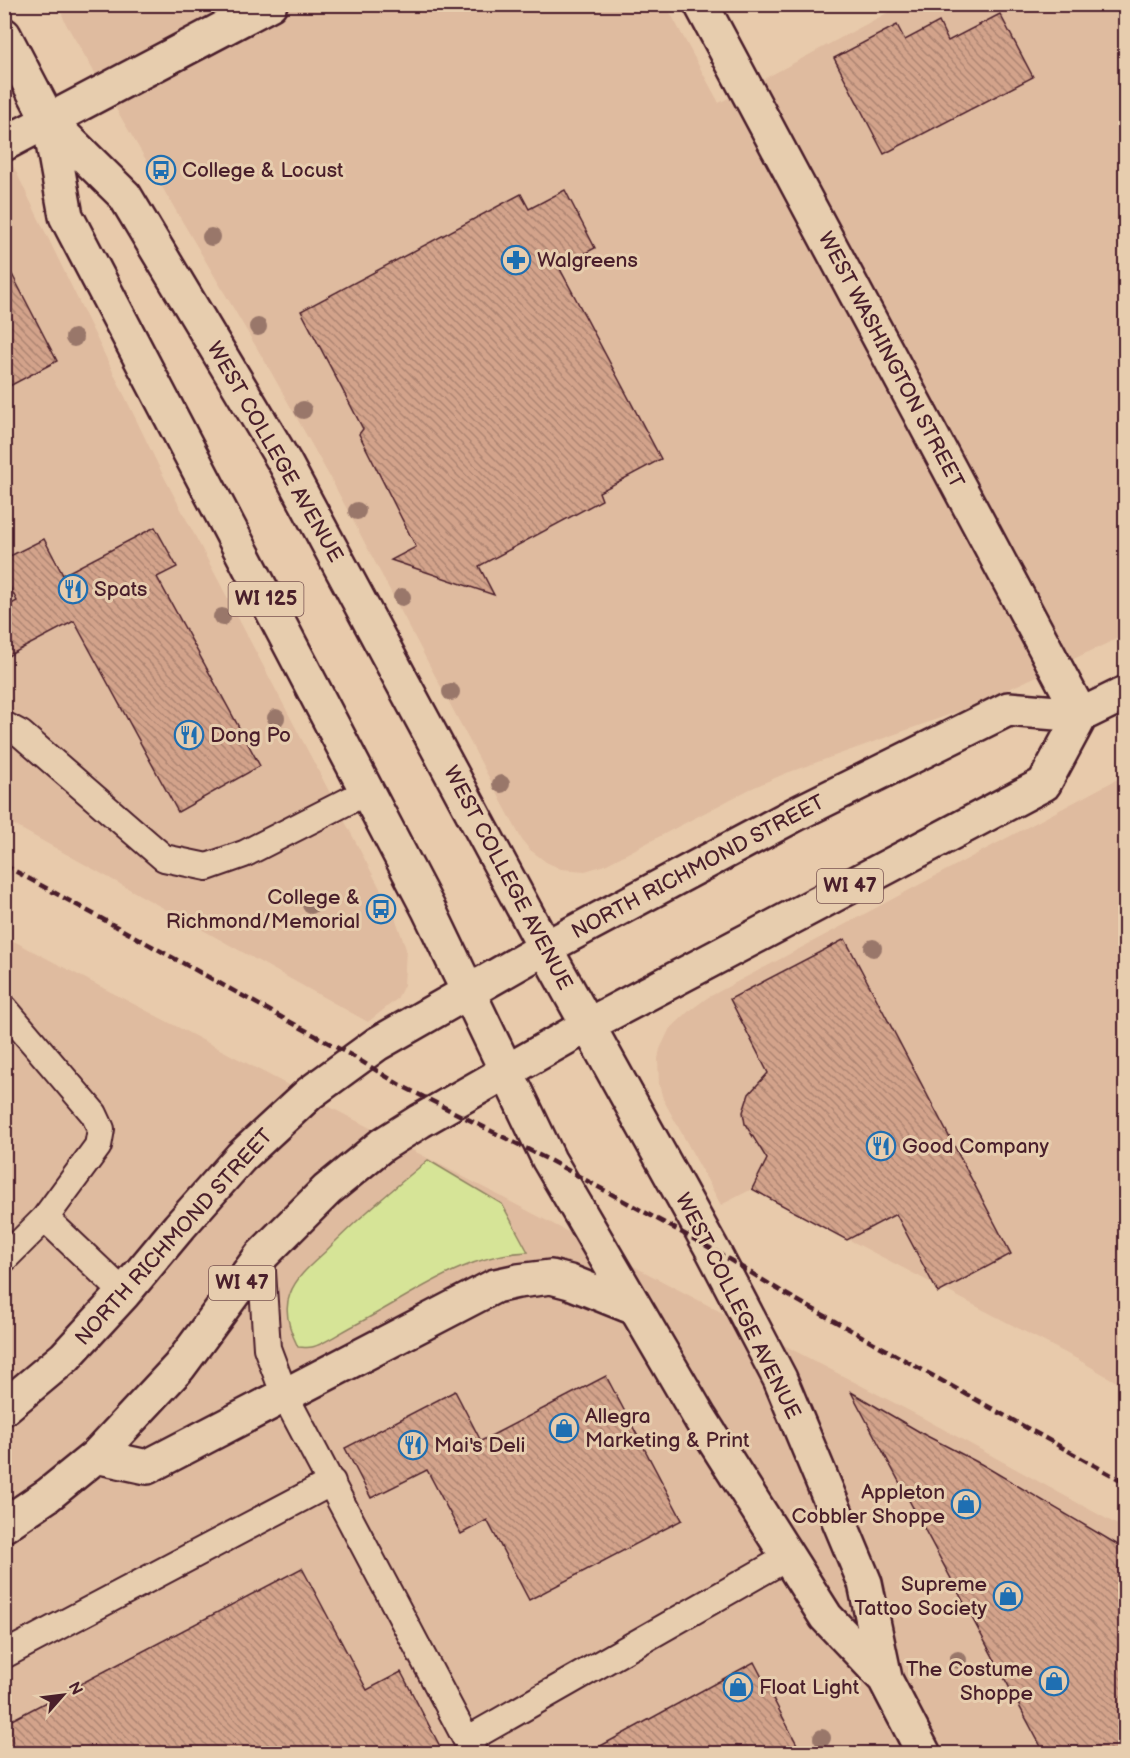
<svg xmlns="http://www.w3.org/2000/svg" width="1130" height="1758" viewBox="0 0 1130 1758" font-family="'Balsamiq Sans',sans-serif">
	<style>
		.built { fill: #dfbb9f }
		.green { fill: #d6e497; stroke: #908261; stroke-width: 1.5 }
		.building { fill: url(#building-back-hatch); stroke: #4a1f2b; stroke-width: 1.5 }
		.lines { fill: none; stroke-linecap: round; stroke-linejoin: round }
		.lane-casing { stroke: #4a1f2b; stroke-width: 30 }
		.street-casing { stroke: #4a1f2b; stroke-width: 38 }
		.primary-casing { stroke: #4a1f2b; stroke-width: 38 }
		.lane { stroke: #e7cdae; stroke-width: 26 }
		.street { stroke: #e7cdae; stroke-width: 33 }
		.primary { stroke: #e7cdae; stroke-width: 33 }
		.rail { stroke: #4a1f2b; stroke-width: 4.5; stroke-dasharray: 9 4.5; stroke-linecap: butt }
		.tree { fill: #99776b }
		.labels { text-anchor: middle; dominant-baseline: central; stroke-width: 6; stroke-linejoin: round; paint-order: stroke }
		.shield { fill: #e7cdae; stroke: #795352; stroke-width: 1.5 }
		.shield-label { font-size: 20px; font-weight: bold; fill: #4a1f2b }
		.poi-label { font-size: 21px; fill: #4a1f2b; stroke: #e7cdae; text-anchor: start }
		.street-label { font-size: 21px; fill: #4a1f2b; stroke: #e7cdae }
	</style>
	<defs>
		<pattern id="building-back-hatch" width="6" height="6" patternUnits="userSpaceOnUse" patternTransform="scale(1.5)"><rect width="6" height="6" fill="#d3a38b"/><path d="M-1 5l2 2M0 0l6 6M5-1l2 2" fill="none" stroke="#ad8472"/></pattern>
	</defs>
	<rect width="100%" height="100%" fill="#e8caab"/>
	<filter id="ink" filterUnits="userSpaceOnUse"><feTurbulence type="fractalNoise" baseFrequency=".0167" numOctaves="2"/><feDisplacementMap in="SourceGraphic" scale="12" xChannelSelector="R" yChannelSelector="G"/><feConvolveMatrix kernelMatrix="1 2 1 2 8 2 1 2 1" color-interpolation-filters="sRGB"/></filter>
	<g filter="url(#ink)">
		<!-- built -->
		<path class="built" d="M 58,5 L 666,5 L 719,103 L 902,5 L 1125,5 L 1125,635 L 968,708 L 784,774 L 750,789 L 605,865 L 585,871 L 561,869 L 546,862 L 529,849 L 522,840 L 331,479 L 271,372 L 66,24 Z
			M 4,147 L 161,471 L 395,917 L 406,949 L 404,985 L 397,999 L 368,1022 L 5,820 Z
			M 1125,775 L 1125,1387 L 1079,1360 L 752,1189 L 721,1205 L 663,1099 L 659,1084 L 658,1059 L 660,1049 L 669,1030 L 688,1012 L 707,998 Z
			M 4,936 L 923,1418 L 1125,1529 L 1125,1753 L 5,1753 Z"/>
		<!-- green -->
		<path class="green" d="M 428,1160 L 502,1204 L 528,1252 C 460,1255 412,1296 353,1326 C 341,1332 323,1345 312,1347 C 307,1348 302,1347 298,1347 C 290,1331 283,1311 290,1294 C 296,1277 312,1264 325,1252 C 357,1219 392,1190 428,1160 Z"/>
		<!-- building -->
		<path class="building" d="M 1000,14 L 1033,77 L 884,154 L 834,58 L 897,25 L 905,40 L 939,22 L 948,41 Z
			M 565,190 L 595,248 L 559,267 L 661,459 L 599,492 L 602,500 L 479,566 L 494,595 L 391,560 L 416,547 L 359,434 L 363,429 L 301,311 L 521,194 L 529,209 Z
			M 4,259 L 57,361 L 4,389 Z
			M 155,527 L 177,567 L 157,577 L 260,766 L 178,812 L 74,621 L 4,658 L 4,608 L 17,601 L 4,576 L 4,559 L 44,539 L 63,575 Z
			M 845,939 L 1011,1254 L 938,1293 L 896,1214 L 847,1240 L 752,1189 L 767,1159 L 745,1124 L 743,1112 L 749,1094 L 768,1073 L 730,999 Z
			M 606,1376 L 682,1520 L 529,1600 L 487,1520 L 461,1534 L 427,1470 L 371,1498 L 345,1448 L 455,1391 L 481,1441 Z
			M 851,1392 L 925,1435 L 981,1464 L 1125,1549 L 1125,1754 L 1045,1754 Z
			M 302,1568 L 367,1690 L 401,1672 L 444,1754 L 4,1754 L 4,1724 Z
			M 754,1662 L 802,1754 L 586,1754 Z"/>
		<g class="lines">
			<!-- lane casing -->
			<g class="lane-casing">
				<path id="lane" d="M 4,725 L 21,734 L 164,858 L 207,867 L 244,854 L 366,792
					M 4,1008 L 94,1114 L 101,1129 L 98,1146 L 45,1218
					M 261,1256 L 267,1348 L 285,1396 L 474,1754
					M 4,1259 L 45,1218 L 124,1293
					M 4,1655 L 332,1482
					M 467,1740 L 788,1557"/>
			</g>
			<!-- street casing -->
			<g class="street-casing">
				<path id="street" d="M 701,4 L 1081,715
					M 4,144 L 270,4"/>
			</g>
			<!-- primary casing -->
			<g class="primary-casing">
				<path id="primary" d="M 4,35 L 49,121 L 66,216 L 429,910 L 549,1160 L 700,1418 L 826,1617 L 885,1679 L 924,1754
					M 49,121 L 125,196 L 285,463 L 545,948 L 712,1249 L 780,1379 L 865,1583 L 885,1678
					M 4,1408 L 65,1357 L 124,1293 L 179,1227 L 241,1157 L 310,1093 L 377,1044 L 545,948 L 796,814 L 1008,709 L 1081,715 L 1126,693
					M 96,1456 L 147,1467 L 495,1286 L 518,1281 L 551,1277 L 570,1282 L 635,1308
					M 4,1525 L 48,1495 L 96,1456 L 179,1367 L 261,1256 L 327,1190 L 382,1145 L 420,1121 L 588,1025 L 1044,784 L 1081,715"/>
			</g>
			<!-- lane -->
			<use href="#lane" class="lane"/>
			<!-- street -->
			<use href="#street" class="street"/>
			<!-- primary -->
			<use href="#primary" class="primary"/>
			<!-- rail -->
			<path class="rail" d="M 4,865 L 356,1058 L 400,1085 L 549,1160 L 712,1249 L 784,1293 L 1126,1483"/>
		</g>
		<!-- trees -->
		<g class="tree">
			<circle cx="211" cy="237" r="9"/>
			<circle cx="258" cy="327" r="9"/>
			<circle cx="74" cy="338" r="9"/>
			<circle cx="303" cy="410" r="9"/>
			<circle cx="357" cy="511" r="9"/>
			<circle cx="402" cy="597" r="9"/>
			<circle cx="222" cy="617" r="9"/>
			<circle cx="451" cy="692" r="9"/>
			<circle cx="276" cy="718" r="9"/>
			<circle cx="501" cy="784" r="9"/>
			<circle cx="311" cy="905" r="9"/>
			<circle cx="873" cy="948" r="9"/>
			<circle cx="958" cy="1660" r="9"/>
			<circle cx="822" cy="1738" r="9"/>
		</g>
	</g>
	<!-- icons -->
	<defs>
		<g id="bus-ring" transform="scale(1.5)"><circle r="9.5" fill="#e7cdae" stroke="#1f6fb2" stroke-width="1.5"/><path d="M-5-6H5V4H4V6H2V4H-2V6H-4V4H-5ZM-3.5-4V0h7V-4ZM-3.5 1.2v1.5H-2V1.2ZM2 1.2v1.5H3.5V1.2Z" fill="#1f6fb2"/></g>
		<g id="pharmacy-ring" transform="scale(1.5)"><circle r="9.5" fill="#e7cdae" stroke="#1f6fb2" stroke-width="1.5"/><path d="M-2-6h4v4h4v4h-4v4h-4v-4h-4v-4h4Z" fill="#1f6fb2"/></g>
		<g id="restaurant-ring" transform="scale(1.5)"><circle r="9.5" fill="#e7cdae" stroke="#1f6fb2" stroke-width="1.5"/><path d="M-5-6h1v4h1v-4h1v4h1v-4h1v5L-1.5 .5V6h-2V.5L-5-1ZM5-6V6H3V1.5H1.5Q1.5-4 5-6Z" fill="#1f6fb2"/></g>
		<g id="shop-ring" transform="scale(1.5)"><circle r="9.5" fill="#e7cdae" stroke="#1f6fb2" stroke-width="1.5"/><path d="M-5-2.5h2.3a2.7 3.5 0 0 1 5.4 0H5L5.5 6h-11ZM-1.5-2.5h3a1.5 2.3 0 0 0-3 0Z" fill="#1f6fb2"/></g>
	</defs>
	<g fill-rule="evenodd">
		<use href="#bus-ring" x="161" y="170"/>
		<use href="#pharmacy-ring" x="516" y="260"/>
		<use href="#restaurant-ring" x="73" y="589"/>
		<use href="#restaurant-ring" x="189" y="735"/>
		<use href="#bus-ring" x="381" y="909"/>
		<use href="#restaurant-ring" x="881" y="1146"/>
		<use href="#shop-ring" x="564" y="1428"/>
		<use href="#restaurant-ring" x="413" y="1445"/>
		<use href="#shop-ring" x="966" y="1504"/>
		<use href="#shop-ring" x="1008" y="1596"/>
		<use href="#shop-ring" x="1054" y="1681"/>
		<use href="#shop-ring" x="738" y="1687"/>
	</g>
	<g class="labels">
		<!-- shield labels -->
		<g class="shield">
			<rect x="228.5" y="582" width="75" height="34" rx="4.5"/>
			<rect x="817" y="869" width="66" height="34" rx="4.5"/>
			<rect x="209" y="1266" width="66" height="34" rx="4.5"/>
		</g>
		<g class="shield-label">
			<text x="266" y="599">WI 125</text>
			<text x="850" y="886">WI 47</text>
			<text x="242" y="1283">WI 47</text>
		</g>
		<!-- poi labels -->
		<g class="poi-label">
			<text x="182" y="170">College &amp; Locust</text>
			<text x="537" y="260">Walgreens</text>
			<text x="94" y="589">Spats</text>
			<text x="210" y="735">Dong Po</text>
			<text x="360" y="897" text-anchor="end">College &amp;<tspan x="360" dy="24">Richmond/Memorial</tspan></text>
			<text x="902" y="1146">Good Company</text>
			<text x="585" y="1416">Allegra<tspan x="585" dy="24">Marketing &amp; Print</tspan></text>
			<text x="434" y="1445">Mai's Deli</text>
			<text x="945" y="1492" text-anchor="end">Appleton<tspan x="945" dy="24">Cobbler Shoppe</tspan></text>
			<text x="987" y="1584" text-anchor="end">Supreme<tspan x="987" dy="24">Tattoo Society</tspan></text>
			<text x="1033" y="1669" text-anchor="end">The Costume<tspan x="1033" dy="24">Shoppe</tspan></text>
			<text x="759" y="1687">Float Light</text>
		</g>
		<!-- street labels -->
		<g class="street-label">
			<text transform="translate(891 360) rotate(62)">WEST WASHINGTON STREET</text>
			<text transform="translate(275 452) rotate(60)">WEST COLLEGE AVENUE</text>
			<text transform="translate(698 867) rotate(-28)">NORTH RICHMOND STREET</text>
			<text transform="translate(508 878) rotate(62)">WEST COLLEGE AVENUE</text>
			<text transform="translate(174 1237) rotate(-48)">NORTH RICHMOND STREET</text>
			<text transform="translate(738 1306) rotate(63)">WEST COLLEGE AVENUE</text>
		</g>
	</g>
	<!-- margin -->
	<rect width="1130" height="1758" fill="none" stroke="#e7cdae" stroke-width="24"/>
	<rect x="12" y="12" width="1106" height="1734" fill="none" stroke="#4a1f2b" stroke-width="2" filter="url(#ink)"/>
	<!-- north arrow -->
	<g transform="translate(63 1695) rotate(62)" stroke="#e7cdae" stroke-width="4.5" paint-order="stroke">
	<path d="M0-4.5L10 22L0 15L-10 22Z" fill="#4a1f2b"/>
	<text y="-9" font-size="16" font-weight="bold" text-anchor="middle" fill="#4a1f2b">N</text>
	</g>
</svg>
